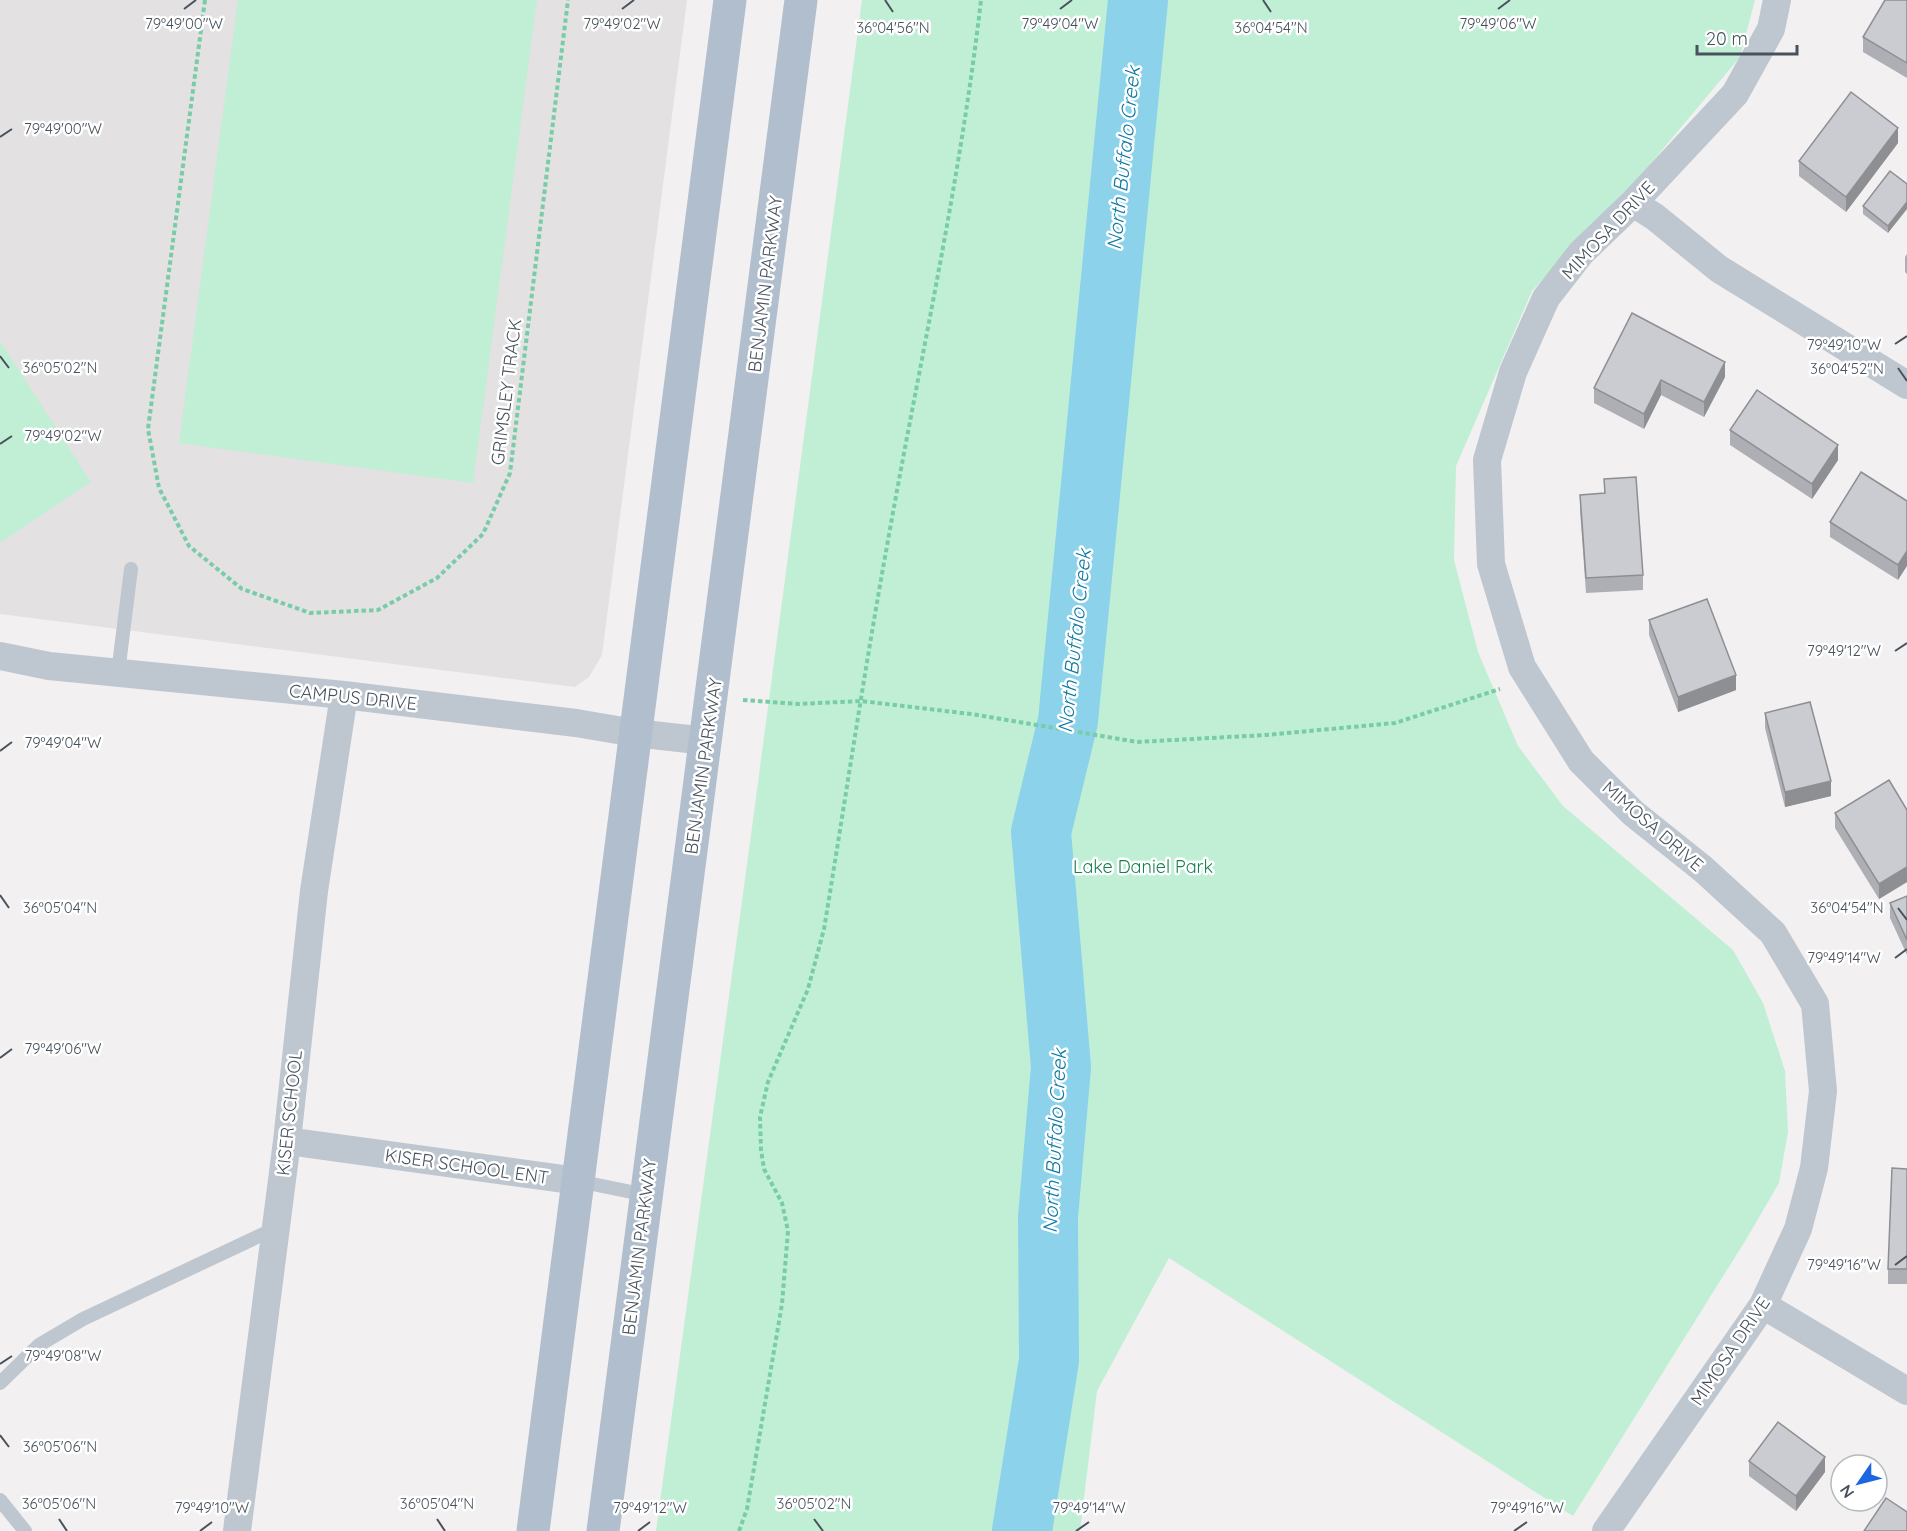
<svg xmlns="http://www.w3.org/2000/svg" width="1907" height="1531" viewBox="0 0 1907 1531" font-family="Quicksand,sans-serif">
	<style>
		.education { fill: #e3e1e2 }
		.green { fill: #c0efd5 }
		.lines { fill: none; stroke-linecap: round; stroke-linejoin: round }
		.river { stroke: #8dd2eb; stroke-width: 60 }
		.path { stroke: #78cda8; stroke-width: 4; stroke-dasharray: 4.5 3; stroke-linecap: butt }
		.lane { stroke: #bec6cf; stroke-width: 14 }
		.street { stroke: #bec6cf; stroke-width: 28 }
		.primary { stroke: #b0bece; stroke-width: 33 }
		.wall { fill: #aeafb5 }
		.shaded-wall { fill: #8d8f93 }
		.building { fill: #caccd2; stroke: #8d8f93; stroke-width: 1.5 }
		.ticks { fill: none; stroke: #48525d; stroke-width: 2 }
		.labels { text-anchor: middle; dominant-baseline: central; stroke-width: 5; stroke-linejoin: round; paint-order: stroke }
		.street-label { font-size: 18px; fill: #48525d; stroke: #fff }
		.park-label { font-size: 18px; fill: #187f52; stroke: #fff }
		.water-label { font-size: 20px; font-style: italic; fill: #0e7aa3; stroke: #fff }
		.ticks-label { font-size: 15px; text-anchor: middle; fill: #48525d; stroke: #fff; stroke-width: 5; stroke-linejoin: round; paint-order: stroke }
	</style>
	<rect width="100%" height="100%" fill="#f2f0f0"/>
	<!-- education -->
	<path class="education" d="M 0,0 L 687,0 L 602,655 L 589,677 L 575,687 L 0,614 Z"/>
	<!-- green -->
	<path class="green" d="M 238,0 L 537,0 L 473,483 L 179,443 Z
		M 862,0 L 1755,0 L 1740,57 L 1647,168 L 1532,291 L 1456,466 L 1454,560 L 1478,652 L 1518,746 L 1563,806 L 1733,950 L 1763,1003 L 1785,1071 L 1788,1132 L 1779,1183 L 1747,1238 L 1573,1516 L 1169,1258 L 1097,1391 L 1080,1531 L 656,1531 L 751,835 Z
		M 0,341 L 91,482 L 0,543 Z"/>
	<g class="lines">
		<!-- river -->
		<path class="river" d="M 1022,1531 L 1049,1360 L 1048,1217 L 1061,1067 L 1041,832 L 1068,721 L 1138,0"/>
		<!-- path -->
		<path class="path" d="M 205,0 L 148,429 L 159,488 L 189,546 L 242,589 L 310,613 L 378,610 L 437,578 L 483,534 L 510,473 L 568,0
			M 743,700 L 799,704 L 861,701 L 971,714 L 1137,742 L 1266,735 L 1395,723 L 1500,689
			M 739,1531 L 747,1509 L 782,1304 L 788,1231 L 782,1203 L 764,1169 L 761,1150 L 760,1117 L 768,1082 L 808,989 L 824,929 C 845,802 864,673 887,546 C 919,364 960,184 981,0"/>
		<!-- lane -->
		<path class="lane" d="M 118,673 L 131,569
			M 578,1181 L 646,1195
			M 0,1383 L 39,1345 L 83,1319 L 276,1228
			M 0,1500 L 25,1531"/>
		<!-- street -->
		<path class="street" d="M 1633,203 L 1655,217 L 1719,269 L 1907,385
			M 0,656 L 49,666 L 344,695 L 576,723 L 635,733 L 706,741
			M 287,1141 L 578,1181
			M 1763,1305 L 1907,1391
			M 237,1531 L 287,1141 L 314,891 L 344,695
			M 1606,1531 L 1763,1305 L 1798,1229 L 1814,1168 L 1823,1091 L 1815,1004 L 1773,933 L 1703,869 L 1633,813 L 1581,761 L 1522,667 L 1491,564 L 1487,460 L 1513,372 L 1546,298 L 1581,253 L 1633,203 L 1735,94 L 1771,29 L 1777,0"/>
		<!-- primary -->
		<path class="primary" d="M 533,1531 L 730,0
			M 603,1531 L 801,0"/>
	</g>
	<!-- wall -->
	<path class="wall" d="M 1907,0 L 1907,78 L 1863,52 L 1863,37 Z
		M 1898,143 L 1846,212 L 1799,176 L 1799,161 Z
		M 1890,171 L 1888,233 L 1863,214 L 1863,206 Z
		M 1907,254 L 1907,274 L 1905,272 L 1905,257 Z
		M 1632,313 L 1725,377 L 1704,417 L 1661,395 L 1644,429 L 1594,403 L 1594,388 Z
		M 1730,430 L 1838,460 L 1812,499 L 1730,445 Z
		M 1604,479 L 1643,575 L 1643,590 L 1586,593 L 1580,510 L 1580,495 L 1604,493 Z
		M 1907,501 L 1898,580 L 1830,537 L 1830,522 Z
		M 1649,620 L 1736,690 L 1678,712 L 1649,635 Z
		M 1765,713 L 1831,796 L 1785,807 L 1765,728 Z
		M 1907,810 L 1907,882 L 1879,899 L 1835,828 L 1835,813 Z
		M 1907,896 L 1907,955 L 1890,918 L 1890,903 Z
		M 1907,1169 L 1907,1284 L 1888,1284 L 1888,1269 Z
		M 1749,1461 L 1825,1472 L 1796,1511 L 1749,1476 Z"/>
	<!-- shaded-wall -->
	<path class="shaded-wall" d="M 1898,128 L 1898,143 L 1846,212 L 1846,197 Z
		M 1907,202 L 1907,209 L 1888,233 L 1888,226 Z
		M 1725,362 L 1725,377 L 1704,417 L 1704,402 Z
		M 1661,380 L 1661,395 L 1644,429 L 1644,414 Z
		M 1838,445 L 1838,460 L 1812,499 L 1812,484 Z
		M 1907,551 L 1907,566 L 1898,580 L 1898,565 Z
		M 1736,675 L 1736,690 L 1678,712 L 1678,697 Z
		M 1831,781 L 1831,796 L 1785,807 L 1785,792 Z
		M 1907,867 L 1907,882 L 1879,899 L 1879,884 Z
		M 1825,1457 L 1825,1472 L 1796,1511 L 1796,1496 Z"/>
	<!-- building -->
	<path class="building" d="M 1885,0 L 1907,0 L 1907,63 L 1863,37 Z
		M 1851,92 L 1898,128 L 1846,197 L 1799,161 Z
		M 1890,171 L 1907,184 L 1907,202 L 1888,226 L 1863,206 Z
		M 1632,313 L 1725,362 L 1704,402 L 1661,380 L 1644,414 L 1594,388 Z
		M 1757,390 L 1838,445 L 1812,484 L 1730,430 Z
		M 1861,472 L 1907,501 L 1907,551 L 1898,565 L 1830,522 Z
		M 1636,477 L 1643,575 L 1586,578 L 1580,495 L 1605,493 L 1604,479 Z
		M 1707,599 L 1736,675 L 1678,697 L 1649,620 Z
		M 1810,702 L 1831,781 L 1785,792 L 1765,713 Z
		M 1889,780 L 1907,810 L 1907,867 L 1879,884 L 1835,813 Z
		M 1907,896 L 1907,940 L 1890,903 Z
		M 1892,1168 L 1907,1169 L 1907,1269 L 1888,1269 Z
		M 1778,1422 L 1825,1457 L 1796,1496 L 1749,1461 Z
		M 1886,1498 L 1907,1512 L 1907,1531 L 1864,1531 Z"/>
	<!-- ticks -->
	<path class="ticks" d="M 885,0 L 893,12M 1263,0 L 1271,12M 184,9 L 196,0M 622,9 L 634,0M 1060,9 L 1072,0M 1498,9 L 1510,0M 0,137 L 12,129M 1895,344 L 1907,336M 0,356 L 9,368M 1898,368 L 1907,381M 0,444 L 12,436M 1895,651 L 1907,643M 0,751 L 12,742M 0,895 L 9,908M 1898,908 L 1907,920M 1895,958 L 1907,949M 0,1058 L 12,1049M 1895,1265 L 1907,1256M 0,1364 L 12,1356M 0,1435 L 9,1447M 59,1519 L 67,1531M 437,1519 L 445,1531M 814,1519 L 823,1531M 200,1531 L 212,1522M 638,1531 L 650,1522M 1076,1531 L 1089,1522M 1514,1531 L 1527,1522"/>
	<g class="labels">
		<!-- street labels -->
		<g class="street-label">
			<text transform="translate(1608 230) rotate(-47)">MIMOSA DRIVE</text>
			<text transform="translate(765 284) rotate(-83)">BENJAMIN PARKWAY</text>
			<text transform="translate(506 392) rotate(-83)">GRIMSLEY TRACK</text>
			<text transform="translate(353 697) rotate(6)">CAMPUS DRIVE</text>
			<text transform="translate(703 766) rotate(-82)">BENJAMIN PARKWAY</text>
			<text transform="translate(1653 826) rotate(41)">MIMOSA DRIVE</text>
			<text transform="translate(289 1113) rotate(-84)">KISER SCHOOL</text>
			<text transform="translate(467 1166) rotate(8)">KISER SCHOOL ENT</text>
			<text transform="translate(639 1247) rotate(-83)">BENJAMIN PARKWAY</text>
			<text transform="translate(1730 1351) rotate(-56)">MIMOSA DRIVE</text>
		</g>
		<!-- park labels -->
		<g class="park-label">
			<text x="1143" y="866">Lake Daniel Park</text>
		</g>
		<!-- water labels -->
		<g class="water-label">
			<text transform="translate(1123 158) rotate(-84)">North Buffalo Creek</text>
			<text transform="translate(1074 641) rotate(-84)">North Buffalo Creek</text>
			<text transform="translate(1054 1141) rotate(-87)">North Buffalo Creek</text>
		</g>
	</g>
	<g class="ticks-label">
		<text x="622" y="29">79°49'02"W</text>
		<text x="184" y="29">79°49'00"W</text>
		<text x="1060" y="29">79°49'04"W</text>
		<text x="1498" y="29">79°49'06"W</text>
		<text x="893" y="33">36°04'56"N</text>
		<text x="1271" y="33">36°04'54"N</text>
		<text x="63" y="134">79°49'00"W</text>
		<text x="1844" y="350">79°49'10"W</text>
		<text x="60" y="373">36°05'02"N</text>
		<text x="1847" y="374">36°04'52"N</text>
		<text x="63" y="441">79°49'02"W</text>
		<text x="1844" y="656">79°49'12"W</text>
		<text x="63" y="748">79°49'04"W</text>
		<text x="60" y="913">36°05'04"N</text>
		<text x="1847" y="913">36°04'54"N</text>
		<text x="1844" y="963">79°49'14"W</text>
		<text x="63" y="1054">79°49'06"W</text>
		<text x="1844" y="1270">79°49'16"W</text>
		<text x="63" y="1361">79°49'08"W</text>
		<text x="60" y="1452">36°05'06"N</text>
		<text x="59" y="1509">36°05'06"N</text>
		<text x="437" y="1509">36°05'04"N</text>
		<text x="814" y="1509">36°05'02"N</text>
		<text x="212" y="1513">79°49'10"W</text>
		<text x="650" y="1513">79°49'12"W</text>
		<text x="1089" y="1513">79°49'14"W</text>
		<text x="1527" y="1513">79°49'16"W</text>
	</g>
	<!-- north arrow -->
	<g transform="translate(1859 1483) rotate(235)"><circle r="28" fill="#ffffff" stroke="#b6babe" stroke-width="1.5"/>
	<path d="M0-4.5L10 22L0 15L-10 22Z" fill="#1b66e1"/>
	<text y="-9" font-size="16" font-weight="bold" text-anchor="middle" fill="#48525d">N</text>
	</g>
	<!-- scale -->
	<path d="M1697 45v9h100v-9" fill="none" stroke="#48525d" stroke-width="3"/>
	<text x="1706" y="45" font-size="18" fill="#48525d" stroke="#ffffff" stroke-width="4.5" paint-order="stroke">20 m</text>
</svg>
